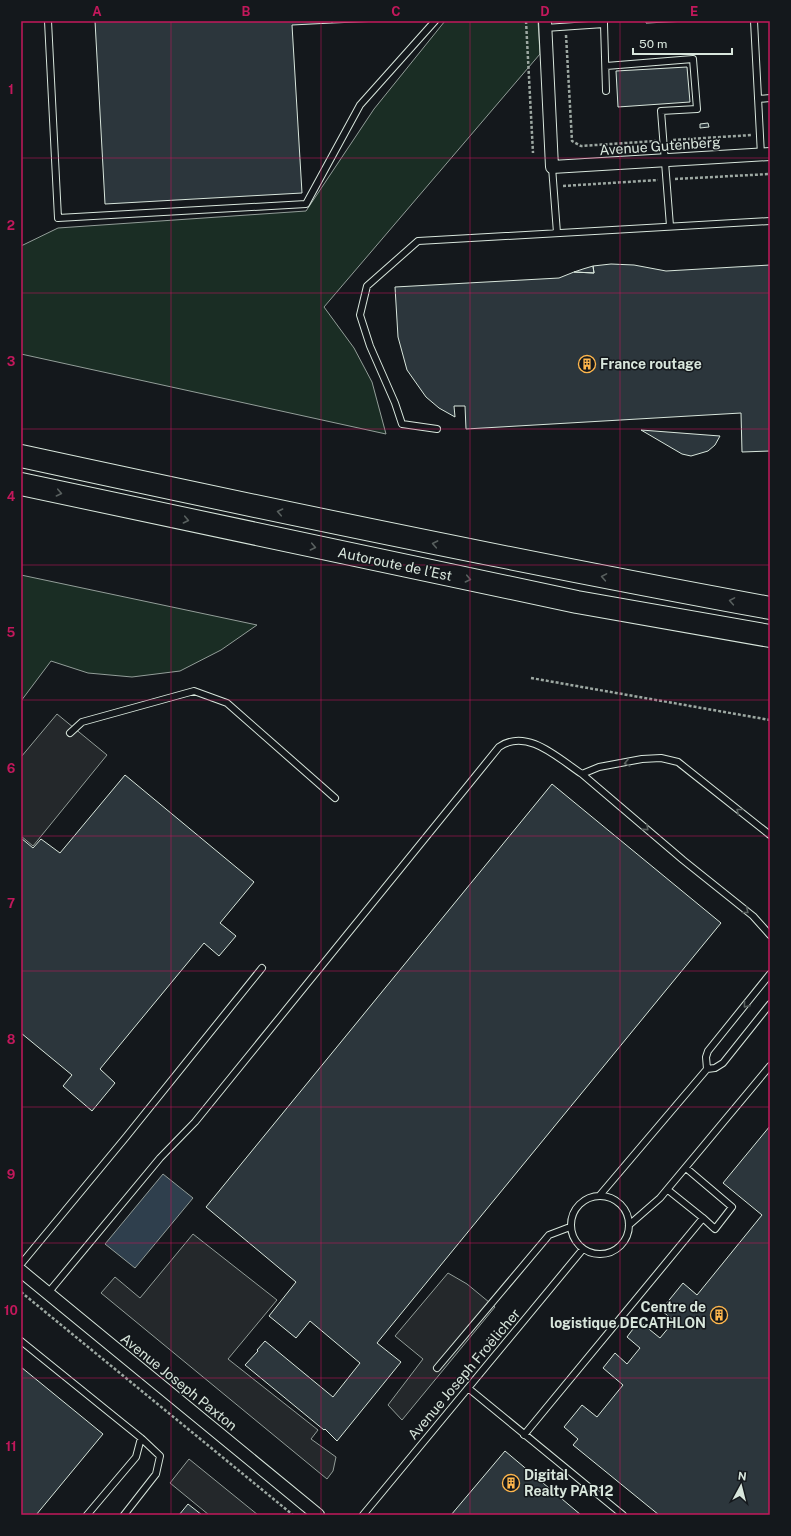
<svg xmlns="http://www.w3.org/2000/svg" width="791" height="1536" viewBox="0 0 791 1536" font-family="'Public Sans',sans-serif">
	<style>
		.green { fill: #1a2d24; stroke: #939e99 }
		.parking { fill: #24282b; stroke: #939e99 }
		.water { fill: #2f3f4d; stroke: #939e99 }
		.building { fill: #2c363c; stroke: #d8e6dc }
		.lines { fill: none; stroke-linecap: round; stroke-linejoin: round }
		.service-casing { stroke: #d8e6dc; stroke-width: 8 }
		.minor-casing { stroke: #d8e6dc; stroke-width: 14 }
		.motorway-casing { stroke: #d8e6dc; stroke-width: 24 }
		.path { stroke: #9da8a2; stroke-width: 2.5; stroke-dasharray: 3 2; stroke-linecap: butt }
		.service { stroke: #14181c; stroke-width: 6 }
		.minor { stroke: #14181c; stroke-width: 12 }
		.motorway { stroke: #14181c; stroke-width: 22 }
		.oneway { stroke: #59605f }
		.grid { fill: none; stroke: #c2185b; stroke-width: 1; stroke-opacity: 0.55 }
		.labels { text-anchor: middle; dominant-baseline: central; stroke-width: 3; stroke-linejoin: round; paint-order: stroke }
		.street-label { font-size: 14px; fill: #d8e6dc; stroke: #14181c }
		.poi-label { font-size: 14px; font-weight: bold; fill: #d8e6dc; stroke: #14181c; text-anchor: start }
		.neatline { fill: none; stroke: #c2185b; stroke-width: 1.5 }
		.grid-label { font-size: 13px; text-anchor: middle; font-weight: bold; fill: #c2185b }
	</style>
	<rect width="100%" height="100%" fill="#14181c"/>
	<!-- green -->
	<path class="green" d="M 445,21 L 538,21 L 540,54 L 324,307 L 354,348 L 372,382 L 386,434 L 21,354 L 21,246 L 58,228 L 306,211 L 374,109 Z
		M 21,575 L 257,625 L 221,650 L 180,671 L 132,677 L 88,673 L 51,661 L 21,701 Z"/>
	<!-- parking -->
	<path class="parking" d="M 57,714 L 107,755 L 33,846 L 21,836 L 21,757 Z
		M 193,1234 L 277,1300 L 228,1359 L 318,1430 L 311,1439 L 336,1457 L 333,1471 L 327,1479 L 101,1293 L 115,1277 L 140,1298 Z
		M 448,1273 L 467,1284 L 495,1307 L 402,1420 L 388,1405 L 423,1359 L 395,1336 Z
		M 189,1459 L 258,1515 L 209,1515 L 170,1483 Z"/>
	<!-- water -->
	<path class="water" d="M 163,1174 L 193,1198 L 135,1268 L 105,1244 Z"/>
	<!-- building -->
	<path class="building" d="M 95,21 L 332,21 L 332,23 L 292,25 L 302,193 L 105,204 Z
		M 332,21 L 381,21 L 332,23 Z
		M 646,21 L 688,21 L 646,23 Z
		M 687,67 L 690,102 L 618,107 L 616,71 Z
		M 708,123 L 709,127 L 700,128 L 700,124 Z
		M 611,264 L 634,265 L 666,271 L 770,265 L 770,451 L 742,452 L 741,413 L 466,429 L 465,406 L 454,406 L 455,417 L 439,408 L 426,397 L 407,370 L 398,337 L 395,287 L 559,278 L 574,272 L 594,273 L 593,266 Z
		M 593,266 L 594,273 L 574,272 L 583,269 Z
		M 641,430 L 720,436 L 715,445 L 708,451 L 691,456 L 682,454 Z
		M 125,775 L 254,882 L 220,923 L 236,936 L 219,956 L 204,943 L 100,1069 L 115,1083 L 92,1111 L 63,1086 L 72,1075 L 21,1033 L 21,838 L 33,848 L 41,839 L 60,853 Z
		M 552,784 L 721,923 L 377,1343 L 401,1362 L 337,1441 L 325,1429 L 324,1430 L 245,1365 L 258,1351 L 257,1350 L 265,1341 L 333,1397 L 360,1363 L 310,1321 L 296,1338 L 269,1316 L 296,1282 L 206,1207 Z
		M 770,1126 L 770,1515 L 659,1515 L 573,1445 L 578,1439 L 564,1427 L 582,1405 L 597,1417 L 623,1385 L 603,1368 L 615,1353 L 627,1364 L 640,1348 L 627,1337 L 639,1321 L 660,1338 L 674,1321 L 661,1310 L 683,1283 L 697,1295 L 762,1215 L 723,1183 Z
		M 21,1367 L 103,1434 L 36,1515 L 21,1515 Z
		M 505,1451 L 581,1515 L 451,1515 Z
		M 188,1504 L 202,1515 L 179,1515 Z"/>
	<g class="lines">
		<!-- service casing -->
		<g class="service-casing">
			<path id="service" d="M 48,21 L 58,218 L 306,204 L 360,105 L 435,21
				M 754,21 L 761,155
				M 604,24 L 606,91
				M 545,28 L 604,24 L 604,21
				M 606,66 L 693,59 L 697,109 L 661,111 L 670,226
				M 758,99 L 770,98
				M 552,167 L 557,233
				M 437,429 L 402,424 L 395,403 L 370,346 L 360,315 L 367,286 L 418,241 L 770,221
				M 70,733 L 82,722 L 194,691 L 227,703 L 335,798
				M 770,835 L 678,762 L 661,758 L 642,759 L 599,767 L 582,774 L 683,860 L 753,916 L 770,935
				M 707,1069 L 706,1057 L 708,1051 L 770,974
				M 686,1168 L 732,1207 L 715,1229 L 703,1218
				M 600,1195 L 707,1069 L 715,1068 L 723,1063 L 770,1004
				M571 1225a29 29 0 1 1 58 0a29 29 0 1 1-58 0Z
				M 629,1225 L 660,1198 L 770,1066
				M 21,1264 L 126,1137 L 262,968
				M 48,1293 L 160,1158 L 195,1122 L 499,747 C 527,727 559,759 582,774
				M 21,1341 L 141,1438 L 160,1456 L 156,1474 L 124,1515
				M 437,1368 L 549,1235 L 570,1227
				M 468,1388 L 623,1515
				M 524,1435 L 703,1218 L 668,1190
				M 87,1515 L 136,1457 L 141,1438
				M 363,1515 L 583,1249"/>
		</g>
		<!-- minor casing -->
		<g class="minor-casing">
			<path id="minor" d="M 545,21 L 552,167 L 770,154
				M 21,1271 L 318,1515"/>
		</g>
		<!-- motorway casing -->
		<g class="motorway-casing">
			<path id="motorway" d="M 21,456 C 270,510 519,562 770,608
				M 21,484 L 577,602 L 770,636"/>
		</g>
		<!-- path -->
		<path class="path" d="M 526,21 L 533,153
			M 566,35 L 572,141 L 581,146 L 656,141
			M 673,140 L 752,135
			M 675,179 L 770,174
			M 563,186 L 658,180
			M 531,678 L 770,720
			M 21,1292 L 293,1515"/>
		<!-- service -->
		<use href="#service" class="service"/>
		<!-- minor -->
		<use href="#minor" class="minor"/>
		<!-- motorway -->
		<use href="#motorway" class="motorway"/>
	</g>
	<!-- one-way arrows -->
	<defs><path id="oneway-chevron" d="M-2-3.5L2.5 0L-2 3.5" fill="none" stroke-width="1.6" stroke-linecap="round" stroke-linejoin="round"/></defs>
	<g class="oneway">
		<use href="#oneway-chevron" transform="translate(59 493) rotate(12)"/>
		<use href="#oneway-chevron" transform="translate(280 512) rotate(-168)"/>
		<use href="#oneway-chevron" transform="translate(186 520) rotate(12)"/>
		<use href="#oneway-chevron" transform="translate(435 544) rotate(-169)"/>
		<use href="#oneway-chevron" transform="translate(313 547) rotate(12)"/>
		<use href="#oneway-chevron" transform="translate(604 577) rotate(-170)"/>
		<use href="#oneway-chevron" transform="translate(468 579) rotate(12)"/>
		<use href="#oneway-chevron" transform="translate(732 601) rotate(-170)"/>
		<use href="#oneway-chevron" transform="translate(627 763) rotate(167)"/>
		<use href="#oneway-chevron" transform="translate(739 811) rotate(-142)"/>
		<use href="#oneway-chevron" transform="translate(646 828) rotate(41)"/>
		<use href="#oneway-chevron" transform="translate(746 911) rotate(39)"/>
		<use href="#oneway-chevron" transform="translate(746 1005) rotate(129)"/>
	</g>
	<!-- grid -->
	<path class="grid" d="M 171,21 L 171,1515M 321,21 L 321,1515M 470,21 L 470,1515M 620,21 L 620,1515M 21,158 L 770,158M 21,293 L 770,293M 21,429 L 770,429M 21,565 L 770,565M 21,700 L 770,700M 21,836 L 770,836M 21,971 L 770,971M 21,1107 L 770,1107M 21,1243 L 770,1243M 21,1378 L 770,1378"/>
	<!-- icons -->
	<defs>
		<g id="building-ring" transform="scale(0.9)"><circle r="9.5" fill="#14181c" stroke="#ffb74d" stroke-width="1.5"/><path d="M-4-6H4V6H1V3H-1V6H-4ZM-2.5-4.3h1.7v1.8h-1.7ZM.8-4.3h1.7v1.8H.8ZM-2.5-1h1.7V.8h-1.7ZM.8-1h1.7V.8H.8Z" fill="#ffb74d"/></g>
	</defs>
	<g fill-rule="evenodd">
		<use href="#building-ring" x="587" y="364"/>
		<use href="#building-ring" x="719" y="1315"/>
		<use href="#building-ring" x="511" y="1483"/>
	</g>
	<g class="labels">
		<!-- street labels -->
		<g class="street-label">
			<text transform="translate(660 146) rotate(-4)">Avenue Gutenberg</text>
			<text transform="translate(395 564) rotate(12)">Autoroute de l’Est</text>
			<text transform="translate(464 1374) rotate(-50)">Avenue Joseph Froëlicher</text>
			<text transform="translate(179 1382) rotate(39)">Avenue Joseph Paxton</text>
		</g>
		<!-- poi labels -->
		<g class="poi-label">
			<text x="600" y="364">France routage</text>
			<text x="706" y="1307" text-anchor="end">Centre de<tspan x="706" dy="16">logistique DECATHLON</tspan></text>
			<text x="524" y="1475">Digital<tspan x="524" dy="16">Realty PAR12</tspan></text>
		</g>
	</g>
	<!-- border -->
	<rect width="791" height="1536" fill="none" stroke="#14181c" stroke-width="44"/>
	<!-- north arrow -->
	<g transform="translate(741 1486) rotate(7)" stroke="#14181c" stroke-width="3" paint-order="stroke">
	<path d="M0-3L7 15L0 10L-7 15Z" fill="#d8e6dc"/>
	<text y="-6" font-size="11" font-weight="bold" text-anchor="middle" fill="#d8e6dc">N</text>
	</g>
	<!-- scale -->
	<path d="M633 48v6h99v-6" fill="none" stroke="#d8e6dc" stroke-width="2"/>
	<text x="639" y="48" font-size="12" fill="#d8e6dc" stroke="#14181c" stroke-width="3" paint-order="stroke">50 m</text>
	<rect x="22" y="22" width="747" height="1492" class="neatline"/>
	<g class="grid-label">
		<text x="97" y="16">A</text>
		<text x="246" y="16">B</text>
		<text x="396" y="16">C</text>
		<text x="545" y="16">D</text>
		<text x="694" y="16">E</text>
		<text x="11" y="94">1</text>
		<text x="11" y="230">2</text>
		<text x="11" y="366">3</text>
		<text x="11" y="501">4</text>
		<text x="11" y="637">5</text>
		<text x="11" y="773">6</text>
		<text x="11" y="908">7</text>
		<text x="11" y="1044">8</text>
		<text x="11" y="1179">9</text>
		<text x="11" y="1315">10</text>
		<text x="11" y="1451">11</text>
	</g>
</svg>
